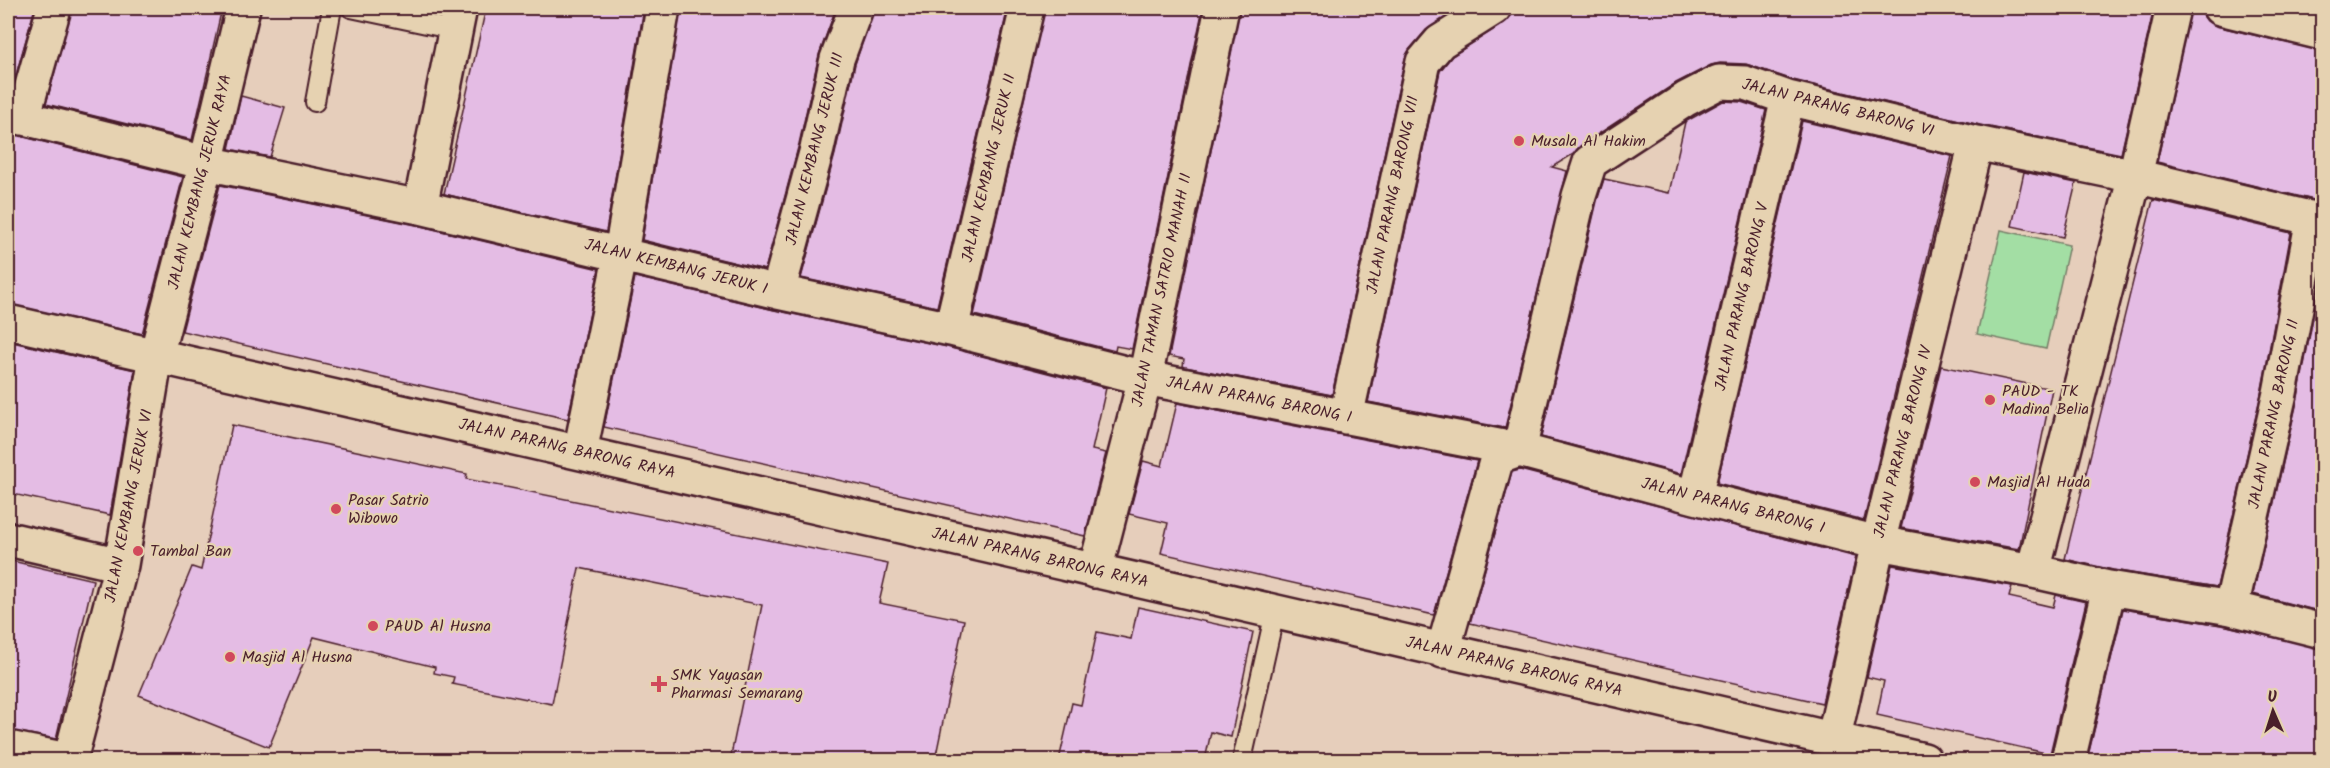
<svg xmlns="http://www.w3.org/2000/svg" width="2330" height="768" viewBox="0 0 2330 768" font-family="Kalam,sans-serif">
	<style>
		.green { fill: #a3dea4; stroke: #767e68; stroke-width: 1.5 }
		.building { fill: #e4bce4; stroke: #4a1f2b; stroke-width: 1.5 }
		.lines { fill: none; stroke-linecap: round; stroke-linejoin: round }
		.service-casing { stroke: #4a1f2b; stroke-width: 22 }
		.minor-casing { stroke: #4a1f2b; stroke-width: 38 }
		.service { stroke: #e6d2b1; stroke-width: 18 }
		.minor { stroke: #e6d2b1; stroke-width: 33 }
		.poi-dot { fill: #d1495b; stroke: #e6d2b1; stroke-width: 2 }
		.labels { text-anchor: middle; dominant-baseline: central; stroke-width: 4.5; stroke-linejoin: round; paint-order: stroke }
		.street-label { font-size: 16px; fill: #4a1f2b; stroke: #e6d2b1 }
		.poi-label { font-size: 16px; fill: #4a1f2b; stroke: #e6d2b1; text-anchor: start }
	</style>
	<rect width="100%" height="100%" fill="#e6cebb"/>
	<filter id="ink" filterUnits="userSpaceOnUse"><feTurbulence type="fractalNoise" baseFrequency=".0167" numOctaves="2"/><feDisplacementMap in="SourceGraphic" scale="12" xChannelSelector="R" yChannelSelector="G"/><feConvolveMatrix kernelMatrix="1 2 1 2 8 2 1 2 1" color-interpolation-filters="sRGB"/></filter>
	<g filter="url(#ink)">
		<!-- green -->
		<path class="green" d="M 2001,230 L 2069,245 L 2046,349 L 1977,334 Z"/>
		<!-- building -->
		<path class="building" d="M 8,8 L 35,8 L 10,96 L 8,96 Z
			M 72,8 L 222,8 L 192,140 L 46,104 Z
			M 486,8 L 644,8 L 606,232 L 444,194 Z
			M 681,8 L 836,8 L 819,55 L 799,144 L 765,270 L 642,240 Z
			M 874,8 L 1008,8 L 937,307 L 801,278 L 835,154 L 855,64 Z
			M 1045,8 L 1203,8 L 1132,349 L 1116,346 L 1115,351 L 974,315 Z
			M 1240,8 L 1460,8 L 1426,30 L 1409,50 L 1405,58 L 1332,395 L 1185,367 L 1183,366 L 1184,359 L 1169,356 Z
			M 1513,8 L 2154,8 L 2121,154 L 1980,125 L 1793,80 L 1746,64 L 1720,63 L 1711,65 L 1676,83 L 1580,146 L 1575,153 L 1552,167 L 1567,171 L 1505,428 L 1368,402 L 1440,71 L 1452,56 L 1504,23 L 1511,16 Z
			M 2191,8 L 2202,8 L 2202,14 L 2207,21 L 2216,26 L 2322,51 L 2322,202 L 2157,162 Z
			M 2297,8 L 2322,8 L 2322,14 Z
			M 241,96 L 285,108 L 270,157 L 229,149 Z
			M 1723,101 L 1741,102 L 1766,110 L 1681,474 L 1541,437 L 1597,201 L 1604,179 L 1669,193 L 1685,122 Z
			M 1802,121 L 1952,156 L 1864,520 L 1717,483 Z
			M 8,133 L 183,177 L 142,334 L 8,304 Z
			M 2024,172 L 2076,183 L 2063,237 L 2012,226 Z
			M 220,185 L 416,225 L 599,269 L 568,419 L 182,331 Z
			M 2153,200 L 2291,233 L 2262,389 L 2217,587 L 2113,570 L 2065,559 Z
			M 2322,269 L 2322,612 L 2253,594 L 2298,397 Z
			M 635,277 L 774,310 L 947,347 L 1106,388 L 1092,450 L 1106,453 L 1085,536 L 604,427 Z
			M 8,341 L 135,370 L 110,515 L 8,493 Z
			M 1941,366 L 2052,389 L 2019,549 L 1901,528 Z
			M 1177,403 L 1477,461 L 1434,615 L 1161,553 L 1168,523 L 1129,514 L 1143,461 L 1162,466 Z
			M 232,425 L 467,474 L 466,479 L 888,564 L 879,603 L 964,620 L 935,760 L 730,760 L 762,605 L 579,568 L 552,704 L 452,684 L 454,677 L 434,673 L 435,667 L 314,637 L 269,747 L 139,695 L 192,567 L 201,570 Z
			M 1520,470 L 1856,557 L 1822,703 L 1470,623 L 1512,472 Z
			M 8,560 L 93,580 L 56,739 L 8,730 Z
			M 1892,565 L 2012,586 L 2009,597 L 2053,607 L 2056,595 L 2086,602 L 2050,754 L 1877,715 L 1884,681 L 1867,677 Z
			M 1138,607 L 1253,632 L 1231,737 L 1211,732 L 1205,760 L 1059,760 L 1072,703 L 1081,705 L 1097,632 L 1131,639 Z
			M 2123,609 L 2227,626 L 2322,649 L 2322,760 L 2087,760 Z"/>
		<g class="lines">
			<!-- service casing -->
			<g class="service-casing">
				<path id="service" d="M 351,8 L 455,30
					M 315,102 L 332,8
					M 1242,760 L 1275,612"/>
			</g>
			<!-- minor casing -->
			<g class="minor-casing">
				<path id="minor" d="M 2220,8 L 2322,33
					M 8,114 L 206,163 L 420,207 L 778,292 L 951,329 L 1145,378 L 1519,450 L 1695,497 L 1878,543 L 2033,571 L 2109,588 L 2231,608 L 2322,631
					M 23,118 L 54,8
					M 420,207 L 460,8
					M 778,292 L 817,149 L 837,59 L 856,8
					M 8,322 L 1924,760
					M 951,329 L 1027,8
					M 1346,417 L 1423,62 L 1440,42 L 1494,8
					M 580,452 L 621,253 L 663,8
					M 1695,497 L 1788,98
					M 8,539 L 121,565
					M 1095,571 L 1145,378 L 1222,8
					M 2033,571 L 2135,176 L 2173,8
					M 2231,608 L 2280,393 L 2313,218
					M 1443,651 L 1497,458 L 1519,450 L 1579,196 L 1590,162 L 1686,99 L 1719,82 L 1745,83 L 1788,98 L 1976,143 L 2135,176 L 2322,221
					M 1833,741 L 1878,543 L 1976,143
					M 8,748 L 67,760
					M 70,760 L 121,565 L 156,356 L 206,163 L 243,8
					M 2068,760 L 2109,588"/>
			</g>
			<!-- service -->
			<use href="#service" class="service"/>
			<!-- minor -->
			<use href="#minor" class="minor"/>
		</g>
	</g>
	<!-- markers -->
	<g class="poi-dot">
		<circle cx="1519" cy="141" r="6"/>
		<circle cx="1990" cy="400" r="6"/>
		<circle cx="1975" cy="482" r="6"/>
		<circle cx="336" cy="509" r="6"/>
		<circle cx="138" cy="551" r="6"/>
		<circle cx="373" cy="626" r="6"/>
		<circle cx="230" cy="657" r="6"/>
		<path d="M656 675h6v6h6v6h-6v6h-6v-6h-6v-6h6z"/>
	</g>
	<g class="labels">
		<!-- street labels -->
		<g class="street-label">
			<text transform="translate(1838 108) rotate(14)">JALAN PARANG BARONG VI</text>
			<text transform="translate(815 149) rotate(-76)">JALAN KEMBANG JERUK III</text>
			<text transform="translate(989 168) rotate(-77)">JALAN KEMBANG JERUK II</text>
			<text transform="translate(200 182) rotate(-76)">JALAN KEMBANG JERUK RAYA</text>
			<text transform="translate(1393 195) rotate(-78)">JALAN PARANG BARONG VII</text>
			<text transform="translate(676 267) rotate(14)">JALAN KEMBANG JERUK I</text>
			<text transform="translate(1162 290) rotate(-78)">JALAN TAMAN SATRIO MANAH II</text>
			<text transform="translate(1742 297) rotate(-77)">JALAN PARANG BARONG V</text>
			<text transform="translate(1259 400) rotate(11)">JALAN PARANG BARONG I</text>
			<text transform="translate(2274 414) rotate(-78)">JALAN PARANG BARONG II</text>
			<text transform="translate(1903 442) rotate(-76)">JALAN PARANG BARONG IV</text>
			<text transform="translate(567 449) rotate(13)">JALAN PARANG BARONG RAYA</text>
			<text transform="translate(129 506) rotate(-79)">JALAN KEMBANG JERUK VI</text>
			<text transform="translate(1733 506) rotate(14)">JALAN PARANG BARONG I</text>
			<text transform="translate(1040 558) rotate(13)">JALAN PARANG BARONG RAYA</text>
			<text transform="translate(1514 667) rotate(13)">JALAN PARANG BARONG RAYA</text>
		</g>
		<!-- poi labels -->
		<g class="poi-label">
			<text x="1531" y="141">Musala Al Hakim</text>
			<text x="2002" y="391">PAUD - TK<tspan x="2002" dy="18">Madina Belia</tspan></text>
			<text x="1987" y="482">Masjid Al Huda</text>
			<text x="348" y="500">Pasar Satrio<tspan x="348" dy="18">Wibowo</tspan></text>
			<text x="150" y="551">Tambal Ban</text>
			<text x="385" y="626">PAUD Al Husna</text>
			<text x="242" y="657">Masjid Al Husna</text>
			<text x="671" y="675">SMK Yayasan<tspan x="671" dy="18">Pharmasi Semarang</tspan></text>
		</g>
	</g>
	<!-- margin -->
	<rect width="2330" height="768" fill="none" stroke="#e6d2b1" stroke-width="30"/>
	<rect x="15" y="15" width="2300" height="738" fill="none" stroke="#4a1f2b" stroke-width="2" filter="url(#ink)"/>
	<!-- north arrow -->
	<g transform="translate(2273 711) rotate(357)" stroke="#e6d2b1" stroke-width="4.5" paint-order="stroke">
	<path d="M0-4.5L10 22L0 15L-10 22Z" fill="#4a1f2b"/>
	<text y="-9" font-size="16" font-weight="bold" text-anchor="middle" fill="#4a1f2b">U</text>
	</g>
</svg>
